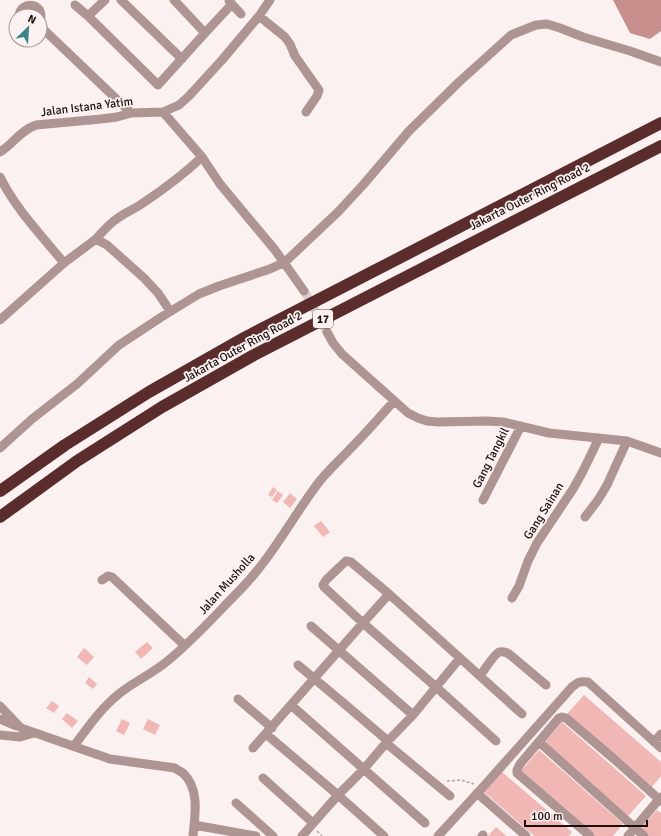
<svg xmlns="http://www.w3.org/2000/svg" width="661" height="836" viewBox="0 0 661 836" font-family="Signika,sans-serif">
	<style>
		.water { fill: #c68f8c }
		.building { fill: #f1b7b4 }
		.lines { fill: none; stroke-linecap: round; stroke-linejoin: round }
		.street-tunnel { stroke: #d9cfce; stroke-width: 9; stroke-dasharray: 9 4.5; stroke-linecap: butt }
		.path { stroke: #b3a8a7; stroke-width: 1.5; stroke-dasharray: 3 2; stroke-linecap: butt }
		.street { stroke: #ae9593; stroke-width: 9 }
		.highway { stroke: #5a2d2c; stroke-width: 12 }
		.labels { text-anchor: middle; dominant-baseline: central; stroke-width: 3.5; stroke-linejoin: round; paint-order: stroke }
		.shield { fill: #faf1f0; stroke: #5f5251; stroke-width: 1 }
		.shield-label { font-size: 11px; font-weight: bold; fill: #1c0e0d }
		.street-label { font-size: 12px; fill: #1c0e0d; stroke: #faf1f0 }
	</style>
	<rect width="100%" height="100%" fill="#faf1f0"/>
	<!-- water -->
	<path class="water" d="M 613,0 L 661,0 L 661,31 L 650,39 L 630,33 Z"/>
	<!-- building -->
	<path class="building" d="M 273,487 L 277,490 L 272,497 L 268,495 Z
		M 278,491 L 283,495 L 277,503 L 272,500 Z
		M 290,493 L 297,499 L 290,508 L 283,502 Z
		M 321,521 L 330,532 L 323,537 L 314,526 Z
		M 147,642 L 153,648 L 141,659 L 135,652 Z
		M 84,648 L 94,657 L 87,665 L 77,657 Z
		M 89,677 L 97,684 L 93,689 L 85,683 Z
		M 584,695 L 661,762 L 661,776 L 650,789 L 566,715 Z
		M 52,701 L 59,706 L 54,713 L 46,708 Z
		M 67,713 L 78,721 L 72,728 L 62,719 Z
		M 122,719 L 130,723 L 124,735 L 116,731 Z
		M 148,719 L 160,725 L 155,735 L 143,729 Z
		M 562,722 L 646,796 L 628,816 L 544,743 Z
		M 539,750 L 623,824 L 613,836 L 595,836 L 521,771 Z
		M 501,771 L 572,832 L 569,836 L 534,836 L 483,791 Z
		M 657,810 L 661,813 L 661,836 L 646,836 L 639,830 Z
		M 496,827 L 502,832 L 506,836 L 488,836 Z"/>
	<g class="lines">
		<!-- street-tunnel -->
		<path class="street-tunnel" d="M 304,291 L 327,332"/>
		<!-- path -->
		<path class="path" d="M 447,781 L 461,780 L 474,784
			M 317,831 L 322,836"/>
		<!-- street -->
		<path class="street" d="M 121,0 L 182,59
			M 174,0 L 205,33
			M 229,1 L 241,14
			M 75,5 L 88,16 L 158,85 L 205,33 L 232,4
			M 19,16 C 20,0 46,2 40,21
			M 88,16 L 105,0
			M 259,16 L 285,37 L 290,44 L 295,56 L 319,90 L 317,96 L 306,112
			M 40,26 L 131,113
			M 163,112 L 202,157 L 220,184 L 275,250 L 304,291
			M 0,152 C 13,144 21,130 36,125 L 101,119 L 117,117 L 131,113 L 163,112 L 179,105 L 189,96 L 222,60 L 259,16 L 270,0
			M 0,177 C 15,208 42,236 64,263
			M 96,239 C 103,231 110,223 118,218 C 126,212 135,209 143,203 C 164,189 183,175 202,157
			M 0,320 L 64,263 L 96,239 L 107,245 L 144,278 L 158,293 L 170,311
			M 327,332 L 333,343 L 342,354 L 408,413 L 418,418 L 427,421 L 438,422 L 487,421 L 503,422 L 549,433 L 627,441 L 661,453
			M 0,448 L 32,419 L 77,384 L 119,345 L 163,316 L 199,294 L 219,286 L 270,269 L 285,262 L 338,212 L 363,185 L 409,131 L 459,82 L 511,35 L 536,25 L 547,24 L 560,28 L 583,37 L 630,51 L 661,62
			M 483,500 L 521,426
			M 585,517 L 598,500 L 607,485 L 627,441
			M 346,561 L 351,562 L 389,594 L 363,623 L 324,587 L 323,585 L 326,580 Z
			M 102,580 L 108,576 L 112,577 L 184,645
			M 389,594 L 460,658
			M 512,598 L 519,586 L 528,561 L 537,543 L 573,489 L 583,471 L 599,438
			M 311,626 L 413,715
			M 298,665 L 347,706 L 388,741
			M 480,676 C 484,670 494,655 499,652 C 503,651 506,652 509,654 L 546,685
			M 238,699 L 272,728
			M 291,705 L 425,823
			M 0,706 L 21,728 L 110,759 L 175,768 C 177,770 180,771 183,773 C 200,789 195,815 193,836
			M 0,719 L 16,726
			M 266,734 L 338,795 L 384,836
			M 0,735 L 20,737 L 34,733
			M 539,742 L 644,836
			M 654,742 L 661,734
			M 386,743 L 413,715 L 460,658 L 522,714
			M 74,746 C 88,727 101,708 120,693 C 134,682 151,674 165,663 C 193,641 216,614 241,589 C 271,558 291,520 316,486 C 326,472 339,461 351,448 C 366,433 380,417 394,401
			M 253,748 L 363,623 L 436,687 L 496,741
			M 263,778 L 313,823
			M 477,793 L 526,836
			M 236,803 L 273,836
			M 194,825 L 256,836
			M 302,836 L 338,795 L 363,770 L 386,743 L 450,796
			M 438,836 L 483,787 L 572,687 C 578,682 580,681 588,682 L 661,748
			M 482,836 L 483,835
			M 590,836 L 517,773 L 517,770 L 520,764 L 559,718 L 562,717 L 566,718 L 614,759 L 661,801
			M 628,836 L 661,797"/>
		<!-- highway -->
		<path class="highway" d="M 0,491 L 65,445 L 149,392 L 244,338 L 661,123
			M 0,517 L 77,461 L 162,407 L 254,355 L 661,146"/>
	</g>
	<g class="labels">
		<!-- shield labels -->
		<rect class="shield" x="313" y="310" width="20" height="18" rx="3"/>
		<g class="shield-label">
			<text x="323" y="319">17</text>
		</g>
		<!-- street labels -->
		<g class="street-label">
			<text transform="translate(87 107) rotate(-7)">Jalan Istana Yatim</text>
			<text transform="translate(530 197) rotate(-27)">Jakarta Outer Ring Road 2</text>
			<text transform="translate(243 347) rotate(-29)">Jakarta Outer Ring Road 2</text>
			<text transform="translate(491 458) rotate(-63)">Gang Tangkil</text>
			<text transform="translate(544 511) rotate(-58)">Gang Sainan</text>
			<text transform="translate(227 584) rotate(-48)">Jalan Musholla</text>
		</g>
	</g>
	<!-- north arrow -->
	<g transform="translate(28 28) rotate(25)"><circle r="19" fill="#faf1f0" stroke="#a19695"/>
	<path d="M0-3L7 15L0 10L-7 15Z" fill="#3c848a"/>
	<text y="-6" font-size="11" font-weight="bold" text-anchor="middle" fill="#1c0e0d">N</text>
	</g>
	<!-- scale -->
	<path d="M525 820v6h122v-6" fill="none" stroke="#1c0e0d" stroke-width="2"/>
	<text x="531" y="820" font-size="12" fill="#1c0e0d" stroke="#faf1f0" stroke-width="3" paint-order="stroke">100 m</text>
</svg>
